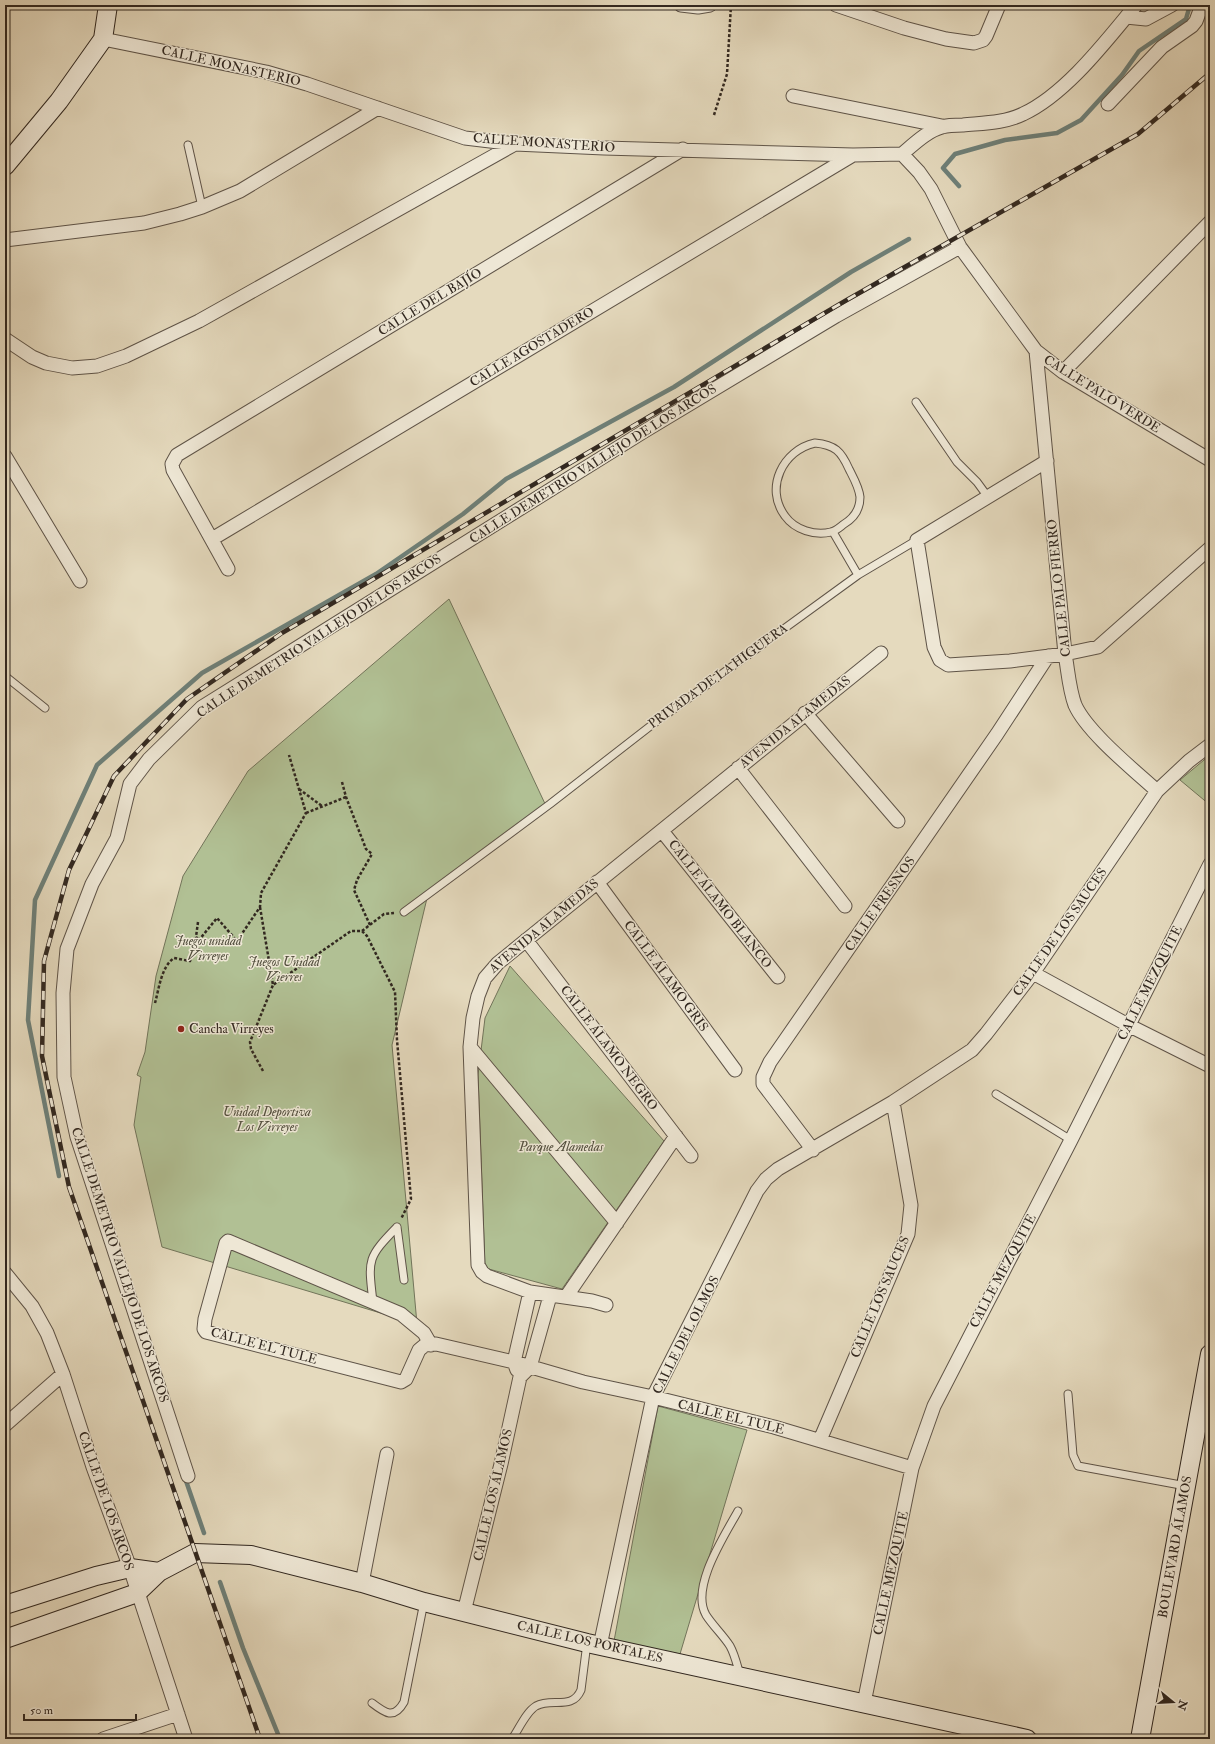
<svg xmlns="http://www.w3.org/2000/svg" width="1215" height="1744" viewBox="0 0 1215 1744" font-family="'IM FELL Double Pica',serif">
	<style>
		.park { fill: #b1c094; stroke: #72745a }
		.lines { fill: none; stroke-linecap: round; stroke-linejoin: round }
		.stream { stroke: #6e8079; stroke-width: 4.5 }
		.lane-casing { stroke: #5f5448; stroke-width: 9 }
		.street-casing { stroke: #5f5448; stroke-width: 15 }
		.secondary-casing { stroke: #322820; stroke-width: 20 }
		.path { stroke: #322820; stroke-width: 2.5; stroke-dasharray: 3 2; stroke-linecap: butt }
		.lane { stroke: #eee7d5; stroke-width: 7 }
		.street { stroke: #eee7d5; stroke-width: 13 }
		.secondary { stroke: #eee7d5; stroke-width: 18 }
		.rail-casing { stroke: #322820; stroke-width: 4.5 }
		.rail { stroke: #eee7d5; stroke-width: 3; stroke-dasharray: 9; stroke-linecap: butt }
		.poi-dot { fill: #8f2418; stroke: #eee7d5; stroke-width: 1.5 }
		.labels { text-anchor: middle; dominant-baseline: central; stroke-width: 3; stroke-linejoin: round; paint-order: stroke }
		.street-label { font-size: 13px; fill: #322820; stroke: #eee7d5 }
		.park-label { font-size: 13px; font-style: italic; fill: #524e3d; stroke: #eee7d5 }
		.poi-label { font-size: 13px; fill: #322820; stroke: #eee7d5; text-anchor: start }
	</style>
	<rect width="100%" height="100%" fill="#e5dabe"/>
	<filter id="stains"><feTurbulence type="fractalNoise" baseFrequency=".005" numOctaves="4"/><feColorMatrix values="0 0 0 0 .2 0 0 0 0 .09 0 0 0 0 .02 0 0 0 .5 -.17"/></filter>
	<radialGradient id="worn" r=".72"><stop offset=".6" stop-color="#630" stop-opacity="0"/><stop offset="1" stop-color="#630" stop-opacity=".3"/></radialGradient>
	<!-- park -->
	<path class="park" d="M 449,599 L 547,808 L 428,894 L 392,1045 L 417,1324 L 162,1247 L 134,1125 L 141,1077 L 137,1075 L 145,1052 L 156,976 L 183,876 L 248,771 Z
		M 1210,755 L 1210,805 L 1180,780 Z
		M 510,966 L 664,1141 L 562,1289 L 485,1268 L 478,1075 L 485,1018 Z
		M 658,1406 L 747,1430 L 680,1654 L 614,1641 Z"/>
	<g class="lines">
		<!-- stream -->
		<path class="stream" d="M 959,186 L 943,168 L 955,154 L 1005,140 L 1057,133 L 1081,120 L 1122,75 L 1139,51 L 1186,19 L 1190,5
			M 59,1176 L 28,1020 L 35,900 L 97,765 L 202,673 L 376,574 L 463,514 L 506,479 L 674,387 L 851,272 L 909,239
			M 185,1478 L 204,1533
			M 220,1582 L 243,1648 L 280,1739"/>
		<!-- lane casing -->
		<g class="lane-casing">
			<path id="lane" d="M 188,145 L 202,207
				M 916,402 L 957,462 L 977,482 L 988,497
				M 815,443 C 835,445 841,451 849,469 C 853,477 859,487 860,497 C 860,509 854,518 844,524 C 840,527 836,531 831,532 C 815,536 795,530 785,516 C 764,488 783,450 815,443 Z
				M 833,532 L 858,575
				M 5,676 L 45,708
				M 404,912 L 550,804 L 653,724 L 858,575 L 917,540
				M 996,1094 L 1071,1140
				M 397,1227 L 404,1280
				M 373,1302 C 368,1259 367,1258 397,1227
				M 1068,1394 L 1073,1455 L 1078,1466 L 1186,1486
				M 738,1511 C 725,1535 690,1587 706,1615 C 713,1626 723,1635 730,1646 C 735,1655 737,1665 740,1675
				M 372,1703 C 385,1713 394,1720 404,1702 L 424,1602
				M 512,1739 C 519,1729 526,1712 536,1706 C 552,1697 572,1711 581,1690 L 587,1643"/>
		</g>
		<!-- street casing -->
		<g class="street-casing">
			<path id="street" d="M 681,5 L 698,7 L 710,5
				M 836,5 L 904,28 L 946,39 L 974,43 L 983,40 L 986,36 L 999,5
				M 1126,17 L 1146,19 L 1172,5
				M 103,39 L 266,72 L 307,84 L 465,138 L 515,144 L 604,148 L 853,155 L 902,154
				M 793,96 L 942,126
				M 1108,104 L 1162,47 L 1192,26 L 1196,21 L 1202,5
				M 902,154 L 919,172 L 931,189 L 960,247 L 1036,351 L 1063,372 L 1210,460
				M 902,154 C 914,144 927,131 942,127 C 948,125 957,125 963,125 C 983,123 1005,123 1023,114 C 1066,94 1106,41 1136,5
				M 5,240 L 144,223 L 180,214 L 202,207 L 240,191 L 378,108
				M 5,339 L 32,357 L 46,363 L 72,368 L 97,366 L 126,356 L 199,321 L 515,144
				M 1036,351 L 1065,654 C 1068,670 1069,689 1075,705 C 1087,732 1134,770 1157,791
				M 1063,372 L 1210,222
				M 5,456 L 80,581
				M 1047,461 L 917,540 L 934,647 L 940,660 L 948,665 L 1010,661 L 1065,654 L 1098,647 L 1210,548
				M 212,539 L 853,155
				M 228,569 L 173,470 L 172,464 L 177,455 L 683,149
				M 805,713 L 898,821
				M 738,768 L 845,906
				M 662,831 L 778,977
				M 597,882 L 735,1070
				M 526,940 L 691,1156
				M 1033,973 L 1128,1025 L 1210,1066
				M 470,1047 L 617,1223
				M 813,1150 L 763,1084 L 763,1077 L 770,1062 L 997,734 L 1048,656
				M 5,1273 L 32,1306 L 47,1333 L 63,1374 L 93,1467 L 130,1568 L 186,1739
				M 566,1297 L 676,1136
				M 606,1305 L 592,1301 L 530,1292 L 487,1276 L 482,1272 L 478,1265 L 470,1047 L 473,1018 L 478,996 L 485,978 L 498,963 L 881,653
				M 431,1345 L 424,1333 L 401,1314 L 228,1241 L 226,1243 L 205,1319 L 204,1329 L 206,1332 L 401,1382 L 406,1379 L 419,1350 L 425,1345 L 436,1344 L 514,1362 L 583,1382 L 653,1397 L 774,1427 L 912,1468
				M 517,1370 L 514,1362 L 530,1292
				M 5,1425 L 63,1374
				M 820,1440 L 908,1234 L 911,1205 L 893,1102
				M 188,1476 L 77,1137 L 64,1077 L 63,993 L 67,949 L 92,884 L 117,838 L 130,784 L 149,759 L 202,707 L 643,432 L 836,316 L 960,247
				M 362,1583 L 387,1454
				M 464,1612 L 501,1464 L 520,1377 L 530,1367 L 550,1296
				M 600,1646 L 653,1397 L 757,1191 L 766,1179 L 778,1169 L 893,1102 L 972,1050 L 986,1034 L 1033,973 L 1157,791 L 1189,761 L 1210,745
				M 864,1703 L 912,1468 L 934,1406 L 1071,1140 L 1210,864
				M 103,1739 L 178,1714"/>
		</g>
		<!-- secondary casing -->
		<g class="secondary-casing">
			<path id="secondary" d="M 5,166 L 59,101 L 103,39 L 108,5
				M 5,1605 L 96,1576 L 130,1568 L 159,1572
				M 5,1639 L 137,1593 L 159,1572 L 195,1553 L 251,1555 L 362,1583 L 424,1602 L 587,1643 L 1027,1739
				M 1140,1739 L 1210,1354"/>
		</g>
		<!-- path -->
		<path class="path" d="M 714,115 L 727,74 L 731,5
			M 342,782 L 346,797 L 366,849 L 372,854 L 357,880 L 354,890 L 370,925
			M 299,789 L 322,806
			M 306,813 L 346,797
			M 260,907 L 273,985 L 351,931 L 362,931 L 367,936 L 395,992 L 397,1040 L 411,1199 L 401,1219
			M 198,922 L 196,937 L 199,940
			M 362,931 L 384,914 L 394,913
			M 155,1003 C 159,989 161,967 174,958 L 190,961 L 191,958 L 199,951 L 199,940 L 217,918 L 237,941 L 260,907 L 261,893 L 306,813 L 289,755
			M 263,1071 L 251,1049 L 250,1042 L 273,985"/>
		<!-- lane -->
		<use href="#lane" class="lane"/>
		<!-- street -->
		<use href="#street" class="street"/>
		<!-- secondary -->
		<use href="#secondary" class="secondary"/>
		<!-- rail casing -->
		<g class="rail-casing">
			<path id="rail" d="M 260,1739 L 69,1187 L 42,1056 L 44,961 L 69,870 L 114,776 L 187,699 L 282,633 L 845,301 L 1138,134 L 1210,73"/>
		</g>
		<!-- rail -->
		<use href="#rail" class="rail"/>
	</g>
	<!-- markers -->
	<circle class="poi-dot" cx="181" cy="1029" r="4"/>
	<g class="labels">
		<!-- street labels -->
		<g class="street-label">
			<text transform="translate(231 66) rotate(13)">CALLE MONASTERIO</text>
			<text transform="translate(544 143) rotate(4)">CALLE MONASTERIO</text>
			<text transform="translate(430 302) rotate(-31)">CALLE DEL BAJÍO</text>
			<text transform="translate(532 347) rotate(-31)">CALLE AGOSTADERO</text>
			<text transform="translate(1102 394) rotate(32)">CALLE PALO VERDE</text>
			<text transform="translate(593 464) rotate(-32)">CALLE DEMETRIO VALLEJO DE LOS ARCOS</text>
			<text transform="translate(1059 588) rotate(-96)">CALLE PALO FIERRO</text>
			<text transform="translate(319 636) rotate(-33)">CALLE DEMETRIO VALLEJO DE LOS ARCOS</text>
			<text transform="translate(718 676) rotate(-36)">PRIVADA DE LA HIGUERA</text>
			<text transform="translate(795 722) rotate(-39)">AVENIDA ALAMEDAS</text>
			<text transform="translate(720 904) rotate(52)">CALLE ÁLAMO BLANCO</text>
			<text transform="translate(880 904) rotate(-55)">CALLE FRESNOS</text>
			<text transform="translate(544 926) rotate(-40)">AVENIDA ALAMEDAS</text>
			<text transform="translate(1060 932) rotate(-55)">CALLE DE LOS SAUCES</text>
			<text transform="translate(666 976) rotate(54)">CALLE ÁLAMO GRIS</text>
			<text transform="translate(1150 983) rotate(-63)">CALLE MEZQUITE</text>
			<text transform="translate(609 1048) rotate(53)">CALLE ÁLAMO NEGRO</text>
			<text transform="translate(120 1265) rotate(72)">CALLE DEMETRIO VALLEJO DE LOS ARCOS</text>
			<text transform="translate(1003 1271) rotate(-62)">CALLE MEZQUITE</text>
			<text transform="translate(880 1297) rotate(-67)">CALLE LOS SAUCES</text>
			<text transform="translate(686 1335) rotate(-63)">CALLE DEL OLMOS</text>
			<text transform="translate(264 1346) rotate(15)">CALLE EL TULE</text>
			<text transform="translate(731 1417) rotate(14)">CALLE EL TULE</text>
			<text transform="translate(493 1495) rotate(-77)">CALLE LOS ÁLAMOS</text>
			<text transform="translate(106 1501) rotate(71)">CALLE DE LOS ARCOS</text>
			<text transform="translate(1175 1547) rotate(-80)">BOULEVARD ÁLAMOS</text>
			<text transform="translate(891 1573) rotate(-78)">CALLE MEZQUITE</text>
			<text transform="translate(590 1642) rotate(13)">CALLE LOS PORTALES</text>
		</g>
		<!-- park labels -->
		<g class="park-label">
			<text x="208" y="941">Juegos unidad<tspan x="208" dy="15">Virreyes</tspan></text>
			<text x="284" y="962">Juegos Unidad<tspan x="284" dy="15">Vierres</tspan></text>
			<text x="267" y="1112">Unidad Deportiva<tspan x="267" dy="15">Los Virreyes</tspan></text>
			<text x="561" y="1147">Parque Alamedas</text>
		</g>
		<!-- poi labels -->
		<g class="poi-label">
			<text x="189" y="1029">Cancha Virreyes</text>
		</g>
	</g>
	<!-- margin -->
	<rect width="1215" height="1744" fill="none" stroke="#e5dabe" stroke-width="20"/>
	<rect x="6" y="6" width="1203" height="1732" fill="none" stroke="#322820" stroke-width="2"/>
	<rect x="10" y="10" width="1195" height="1724" fill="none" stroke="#322820"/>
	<!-- north arrow -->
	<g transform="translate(1173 1702) rotate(108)" stroke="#eee7d5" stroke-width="3" paint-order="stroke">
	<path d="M0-3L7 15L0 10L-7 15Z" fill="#322820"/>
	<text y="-6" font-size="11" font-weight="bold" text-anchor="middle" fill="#322820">N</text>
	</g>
	<!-- scale -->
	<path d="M24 1714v6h112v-6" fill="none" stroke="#322820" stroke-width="2"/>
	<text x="30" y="1714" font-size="12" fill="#322820" stroke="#eee7d5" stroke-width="3" paint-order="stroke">50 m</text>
	<rect width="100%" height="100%" filter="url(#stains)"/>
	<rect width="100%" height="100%" fill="url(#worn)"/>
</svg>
